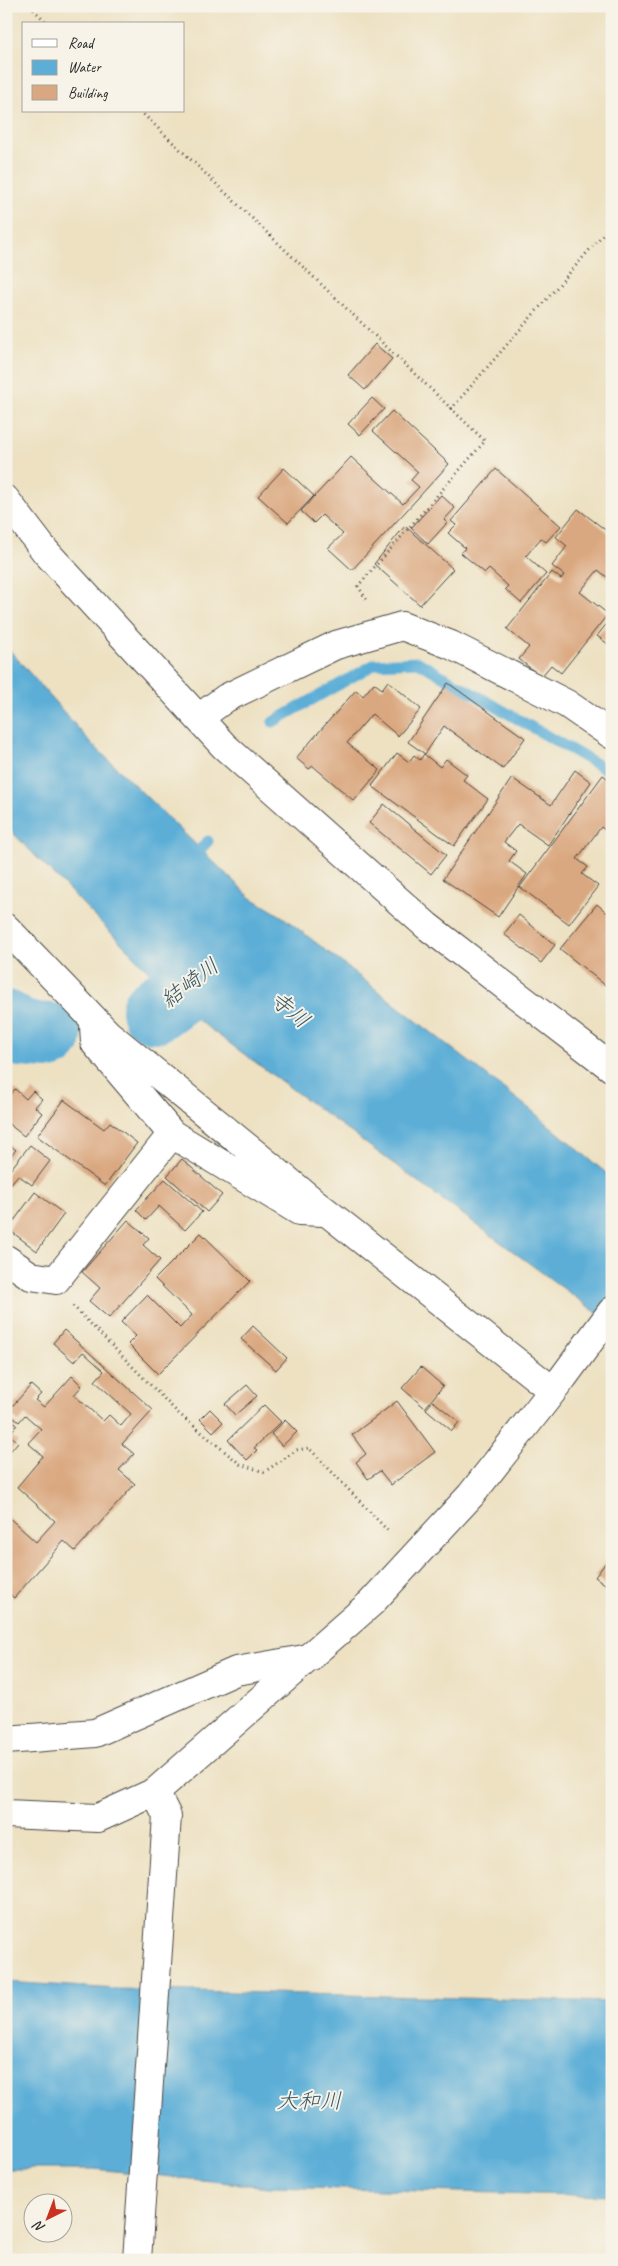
<svg xmlns="http://www.w3.org/2000/svg" width="618" height="2266" viewBox="0 0 618 2266" font-family="Caveat,'Klee One',sans-serif">
	<style>
		.water { fill: #5caed7; stroke: #446c81 }
		.lines { fill: none; stroke-linecap: round; stroke-linejoin: round }
		.stream { stroke: #5caed7; stroke-width: 11 }
		.river { stroke: #5caed7; stroke-width: 66 }
		.building { fill: #daa880 }
		.minor-casing { stroke: #484642; stroke-width: 30 }
		.tertiary-casing { stroke: #484642; stroke-width: 30 }
		.path { stroke: #484642; stroke-width: 3; stroke-dasharray: 1 4; stroke-linecap: butt }
		.minor { stroke: #fff; stroke-width: 28 }
		.tertiary { stroke: #fff; stroke-width: 28 }
		.labels { text-anchor: middle; dominant-baseline: central; stroke-width: 4; stroke-linejoin: round; paint-order: stroke }
		.water-label { font-size: 22px; font-style: italic; fill: #3c5967; stroke: #f7f3e8 }
	</style>
	<rect width="100%" height="100%" fill="#f7f3e8"/>
	<filter id="ink" filterUnits="userSpaceOnUse"><feTurbulence type="fractalNoise" baseFrequency=".02" numOctaves="2"/><feDisplacementMap in="SourceGraphic" scale="10" xChannelSelector="R" yChannelSelector="G"/><feConvolveMatrix kernelMatrix="1 2 1 2 8 2 1 2 1" color-interpolation-filters="sRGB"/></filter>
	<filter id="wash" filterUnits="userSpaceOnUse"><feTurbulence type="fractalNoise" baseFrequency=".0096" numOctaves="4" result="noise"/><feDisplacementMap in="SourceGraphic" scale="20" xChannelSelector="R" yChannelSelector="G"/><feGaussianBlur stdDeviation="1.12" result="paint"/><feColorMatrix in="noise" values="0 0 0 0 0 0 0 0 0 0 0 0 0 0 0 0 0 1.4 0 .05"/><feComposite in="paint" operator="in"/></filter>
	<g filter="url(#wash)">
		<rect width="100%" height="100%" fill="#ede1c2"/>
		<!-- water -->
		<path class="water" d="M 6,646 L 91,743 L 250,897 L 283,917 L 531,1110 L 612,1178 L 612,1324 L 195,1018 L 6,826 Z
			M 6,1982 L 117,1989 L 612,2002 L 612,2196 L 269,2187 L 95,2169 L 6,2169 Z"/>
		<g class="lines">
			<!-- stream -->
			<path class="stream" d="M 273,722 L 375,664 L 418,662 L 612,773
				M 191,860 L 208,841"/>
			<!-- river -->
			<path class="river" d="M 154,1010 L 227,956
				M 6,1023 L 21,1034 L 49,1036"/>
		</g>
		<g id="blocks">
			<!-- building -->
			<path class="building" d="M 375,344 L 392,359 L 365,390 L 348,375 Z
				M 372,398 L 384,409 L 360,435 L 348,424 Z
				M 392,411 L 449,464 L 352,570 L 328,548 L 343,534 L 322,515 L 314,523 L 301,511 L 351,457 L 403,504 L 419,487 L 411,480 L 418,472 L 373,431 Z
				M 284,468 L 314,496 L 288,523 L 258,496 Z
				M 496,469 L 561,526 L 546,542 L 541,538 L 526,556 L 546,574 L 521,603 L 505,589 L 508,586 L 489,569 L 485,573 L 461,553 L 465,548 L 448,533 L 456,525 L 451,521 Z
				M 441,495 L 455,508 L 444,520 L 447,523 L 428,544 L 411,528 Z
				M 578,509 L 612,535 L 612,581 L 598,570 L 580,592 L 608,614 L 561,673 L 551,665 L 541,677 L 519,659 L 529,647 L 507,629 L 552,572 L 561,579 L 564,575 L 552,566 L 567,546 L 556,537 Z
				M 405,526 L 453,569 L 420,605 L 374,564 Z
				M 612,617 L 612,647 L 597,636 Z
				M 388,681 L 421,709 L 398,736 L 372,714 L 347,743 L 380,770 L 354,801 L 313,766 L 309,769 L 296,758 L 356,690 L 363,696 L 374,683 L 382,689 Z
				M 448,683 L 525,738 L 503,769 L 444,726 L 425,754 L 408,742 Z
				M 397,753 L 409,762 L 414,755 L 420,760 L 424,754 L 440,767 L 446,759 L 467,775 L 463,780 L 488,799 L 454,846 L 372,786 Z
				M 575,770 L 591,782 L 548,845 L 518,824 L 504,842 L 516,851 L 509,861 L 527,874 L 498,917 L 443,879 L 512,778 L 551,805 Z
				M 603,775 L 612,782 L 612,835 L 601,827 L 577,859 L 588,867 L 582,874 L 598,886 L 569,924 L 520,887 Z
				M 384,804 L 446,855 L 431,874 L 369,823 Z
				M 597,904 L 612,917 L 612,977 L 605,985 L 560,949 Z
				M 519,915 L 555,945 L 541,963 L 504,934 Z
				M 15,1089 L 26,1099 L 33,1091 L 42,1099 L 35,1107 L 42,1113 L 24,1136 L 6,1122 L 6,1099 Z
				M 64,1100 L 104,1129 L 110,1122 L 137,1143 L 105,1186 L 37,1136 Z
				M 6,1142 L 16,1150 L 6,1161 Z
				M 30,1145 L 50,1161 L 32,1185 L 18,1175 L 9,1186 L 6,1183 L 6,1175 Z
				M 182,1159 L 222,1195 L 207,1212 L 167,1176 Z
				M 165,1179 L 202,1212 L 185,1230 L 159,1206 L 146,1220 L 136,1210 Z
				M 35,1192 L 64,1214 L 37,1251 L 8,1229 Z
				M 128,1220 L 149,1238 L 143,1245 L 160,1260 L 109,1318 L 89,1301 L 100,1288 L 82,1272 Z
				M 201,1233 L 250,1281 L 158,1374 L 128,1344 L 136,1336 L 121,1322 L 147,1295 L 180,1328 L 192,1315 L 155,1279 Z
				M 253,1326 L 287,1358 L 276,1370 L 241,1339 Z
				M 64,1330 L 153,1410 L 122,1444 L 134,1454 L 119,1470 L 135,1484 L 75,1551 L 64,1541 L 14,1598 L 6,1591 L 6,1515 L 36,1542 L 55,1521 L 17,1487 L 43,1456 L 28,1443 L 41,1429 L 25,1415 L 19,1422 L 7,1412 L 31,1385 L 41,1394 L 35,1400 L 44,1407 L 72,1376 L 82,1386 L 74,1395 L 103,1421 L 109,1415 L 121,1426 L 131,1414 L 95,1381 L 104,1371 L 83,1352 L 74,1362 L 53,1343 Z
				M 421,1367 L 443,1386 L 425,1408 L 402,1388 Z
				M 247,1385 L 257,1396 L 235,1415 L 225,1404 Z
				M 397,1401 L 435,1452 L 391,1485 L 380,1471 L 368,1479 L 356,1462 L 366,1454 L 352,1435 Z
				M 433,1401 L 459,1422 L 452,1431 L 426,1409 Z
				M 264,1405 L 281,1422 L 254,1448 L 257,1450 L 247,1460 L 228,1440 Z
				M 210,1409 L 223,1422 L 213,1432 L 200,1419 Z
				M 6,1415 L 17,1425 L 9,1434 L 18,1442 L 6,1456 Z
				M 285,1420 L 297,1432 L 282,1446 L 271,1434 Z
				M 612,1554 L 612,1589 L 595,1577 Z"/>
		</g>
	</g>
	<g filter="url(#ink)">
		<use href="#blocks" fill-opacity="0" stroke="#484642" stroke-width="1"/>
		<g class="lines">
			<!-- minor casing -->
			<g class="minor-casing">
				<path id="minor" d="M 6,500 L 45,551 L 224,746 L 427,926 L 612,1068
					M 200,717 L 226,698 L 336,645 L 402,626 L 451,645 L 567,704 L 612,735
					M 6,928 L 107,1033 L 314,1202 L 552,1390
					M 94,1026 L 95,1043 L 172,1134 L 299,1211 L 323,1212
					M 6,1259 L 31,1276 L 56,1280 L 172,1134
					M 6,1740 L 95,1733 L 236,1671 L 310,1658
					M 137,2260 L 167,1816 L 155,1792"/>
			</g>
			<!-- tertiary casing -->
			<g class="tertiary-casing">
				<path id="tertiary" d="M 6,1814 L 98,1818 L 155,1792 L 371,1603 L 471,1495 L 562,1379 L 612,1311"/>
			</g>
			<!-- path -->
			<path class="path" d="M 30,6 L 48,24
				M 140,111 L 485,441 L 358,586 L 368,602
				M 451,409 L 612,224
				M 73,1306 L 178,1413 L 240,1464 L 264,1472 L 297,1450 L 309,1448 L 390,1533"/>
			<!-- minor -->
			<use href="#minor" class="minor"/>
			<!-- tertiary -->
			<use href="#tertiary" class="tertiary"/>
		</g>
	</g>
	<g class="labels">
		<!-- water labels -->
		<g class="water-label">
			<text transform="translate(190 983) rotate(-37)">結崎川</text>
			<text transform="translate(290 1010) rotate(40)">寺川</text>
			<text x="309" y="2101">大和川</text>
		</g>
	</g>
	<!-- margin -->
	<rect width="618" height="2266" fill="none" stroke="#f7f3e8" stroke-width="25"/>
	<!-- legend -->
	<rect x="22" y="22" width="162" height="90" fill="#f7f3e8" stroke="#a5a39c"/>
	<rect x="32" y="39" width="25" height="8" fill="#ffffff" stroke="#a5a39c"/>
	<text x="68" y="48" font-size="15" fill="#2b2b2b">Road</text>
	<rect x="32" y="60" width="25" height="15" fill="#5caed7" stroke="#a5a39c"/>
	<text x="68" y="72" font-size="15" fill="#2b2b2b">Water</text>
	<rect x="32" y="85" width="25" height="15" fill="#daa880" stroke="#a5a39c"/>
	<text x="68" y="98" font-size="15" fill="#2b2b2b">Building</text>
	<!-- north arrow -->
	<g transform="translate(48 2218) rotate(222)"><circle r="24" fill="#f7f3e8" stroke="#a5a39c"/>
	<path d="M0-4L9 19L0 12L-9 19Z" fill="#c8321e"/>
	<text y="-8" font-size="14" font-weight="bold" text-anchor="middle" fill="#2b2b2b">N</text>
	</g>
</svg>
